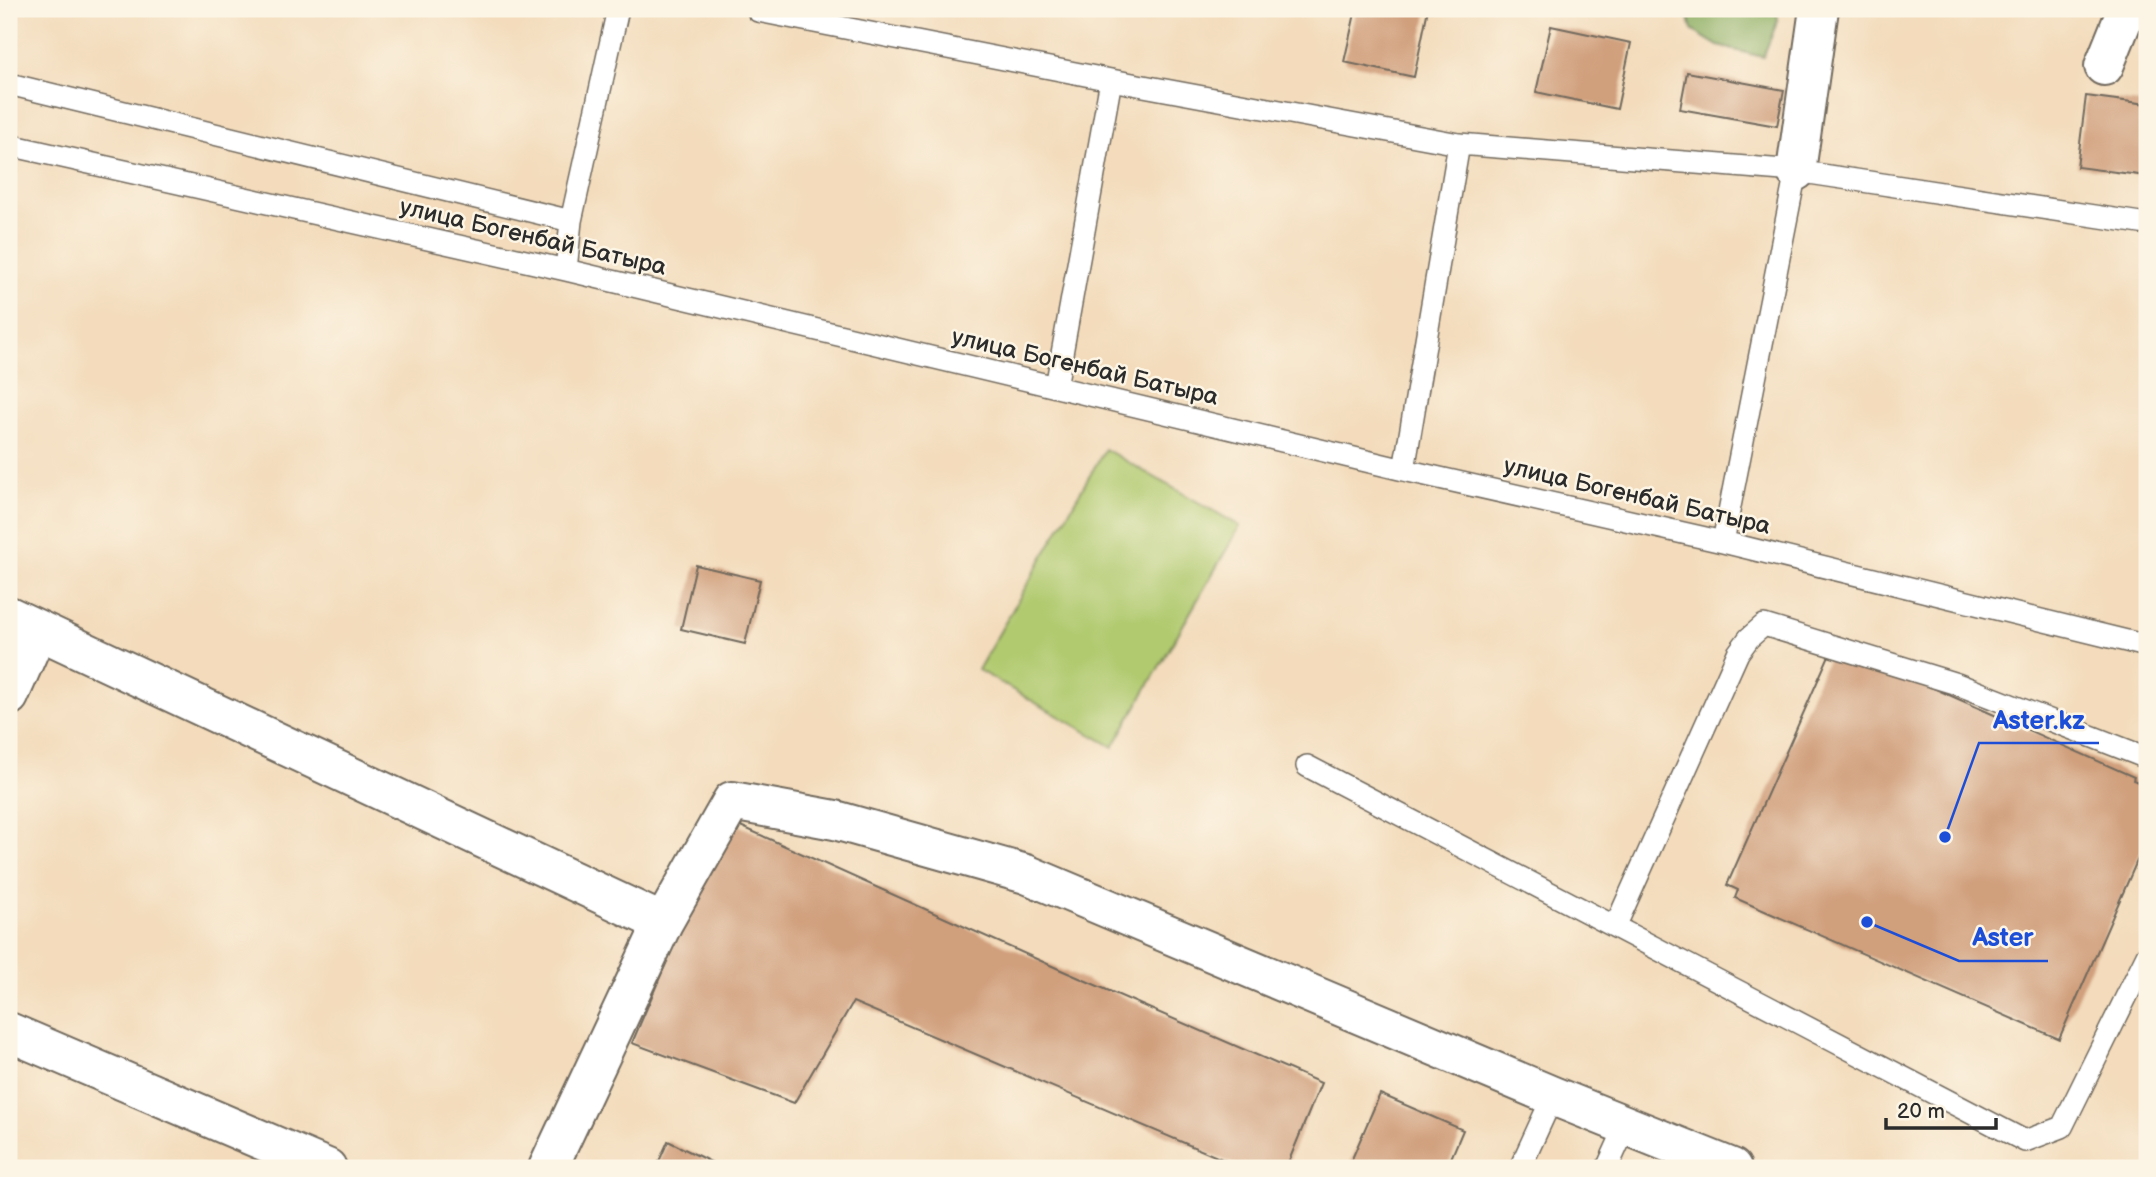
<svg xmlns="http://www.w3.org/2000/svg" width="2156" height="1177" viewBox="0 0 2156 1177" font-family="'Balsamiq Sans',sans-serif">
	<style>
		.green { fill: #b1ca6f; stroke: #6e7a4d; stroke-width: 2 }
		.forest { fill: #8cae62; stroke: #5c6c46; stroke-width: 2 }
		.building { fill: #d09f7b }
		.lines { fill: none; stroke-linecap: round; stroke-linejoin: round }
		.lane-casing { stroke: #71695d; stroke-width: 24 }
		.street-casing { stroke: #71695d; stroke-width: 42 }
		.lane { stroke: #fff; stroke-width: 21 }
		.street { stroke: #fff; stroke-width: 38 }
		.labels { text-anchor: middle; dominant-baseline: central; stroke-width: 5; stroke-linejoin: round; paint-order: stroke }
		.street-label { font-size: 24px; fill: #2b2b2b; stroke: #fcf5e5 }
		.leader { fill: none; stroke: #1d4ed8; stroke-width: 2.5 }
		.callout-dot { fill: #1d4ed8; stroke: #fcf5e5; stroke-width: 2.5 }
		.callout-label { font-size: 26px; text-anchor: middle; font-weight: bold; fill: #1d4ed8; stroke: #fcf5e5; stroke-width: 5; stroke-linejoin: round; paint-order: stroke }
	</style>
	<rect width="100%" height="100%" fill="#fcf5e5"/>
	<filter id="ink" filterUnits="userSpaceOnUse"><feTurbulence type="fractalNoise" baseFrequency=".0143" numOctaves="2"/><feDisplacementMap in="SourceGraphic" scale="14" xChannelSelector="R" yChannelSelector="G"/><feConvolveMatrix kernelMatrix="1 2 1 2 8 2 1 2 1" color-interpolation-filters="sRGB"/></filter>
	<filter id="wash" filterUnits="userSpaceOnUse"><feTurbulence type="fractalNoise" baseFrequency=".00686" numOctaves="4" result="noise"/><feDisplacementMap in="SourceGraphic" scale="28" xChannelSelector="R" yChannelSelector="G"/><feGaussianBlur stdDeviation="1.57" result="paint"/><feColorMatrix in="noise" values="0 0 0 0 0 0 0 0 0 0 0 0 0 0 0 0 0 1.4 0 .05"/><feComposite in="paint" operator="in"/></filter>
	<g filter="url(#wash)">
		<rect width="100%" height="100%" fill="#f3dbbb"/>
		<!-- green -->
		<path class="green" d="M 1105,449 L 1240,526 L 1113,747 L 978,670 Z"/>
		<!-- forest -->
		<path class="forest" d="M 1687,9 L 1777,9 L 1778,20 L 1763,57 L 1718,46 L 1692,30 Z"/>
		<g id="blocks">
			<!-- building -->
			<path class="building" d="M 1356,9 L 1428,9 L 1414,77 L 1344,62 Z
				M 1551,26 L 1631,43 L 1617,109 L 1536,92 Z
				M 1687,72 L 1784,90 L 1777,126 L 1680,109 Z
				M 2086,96 L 2147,104 L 2147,176 L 2077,167 Z
				M 696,565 L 760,580 L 745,644 L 681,629 Z
				M 1834,644 L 2134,777 L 2133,780 L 2147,786 L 2147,838 L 2059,1039 L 1735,898 L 1738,890 L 1727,885 Z
				M 727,820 L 1061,970 L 1321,1083 L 1286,1168 L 1243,1168 L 853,1002 L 794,1103 L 632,1043 Z
				M 1380,1094 L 1463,1130 L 1447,1168 L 1348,1168 Z
				M 668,1141 L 723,1168 L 656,1168 Z"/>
		</g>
	</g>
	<g filter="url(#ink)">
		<use href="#blocks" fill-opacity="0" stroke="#71695d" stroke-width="2"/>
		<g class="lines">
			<!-- lane casing -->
			<g class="lane-casing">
				<path id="lane" d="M 758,11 L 1111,80 L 1459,144 L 1796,171 L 2147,224
					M 9,84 L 571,221
					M 9,145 L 566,270 L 1404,470 L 1723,542 L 2147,646
					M 566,270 L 571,221 L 618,9
					M 1056,387 L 1111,80
					M 1404,470 L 1459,144
					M 1723,542 L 1796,171
					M 1307,766 L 2025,1141 L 2062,1127 L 2147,955
					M 1615,927 L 1738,653 L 1749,638 L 1764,625 L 1957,684 L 2147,758
					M 1520,1168 L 1553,1096
					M 1607,1168 L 1626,1126"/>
			</g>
			<!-- street casing -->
			<g class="street-casing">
				<path id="street" d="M 2104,66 L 2127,9
					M 1796,171 L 1819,9
					M 9,616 L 663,923 L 732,801 L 835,820 L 1026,874 L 1553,1096 L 1732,1168
					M 9,696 L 38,630
					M 9,1032 L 327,1168
					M 548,1168 L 663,923"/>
			</g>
			<!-- lane -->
			<use href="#lane" class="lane"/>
			<!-- street -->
			<use href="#street" class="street"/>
		</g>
	</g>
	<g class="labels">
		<!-- street labels -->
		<g class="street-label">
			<text transform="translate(533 237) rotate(13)">улица Богенбай Батыра</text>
			<text transform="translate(1085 367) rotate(13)">улица Богенбай Батыра</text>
			<text transform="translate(1637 496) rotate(13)">улица Богенбай Батыра</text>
		</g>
	</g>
	<!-- callouts -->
	<path class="leader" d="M1945 837L1979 743H2099M1867 922L1959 961H2048"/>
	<g class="callout-dot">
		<circle cx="1945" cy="837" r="7"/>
		<circle cx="1867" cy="922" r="7"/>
	</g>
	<g class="callout-label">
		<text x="2039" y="729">Aster.kz</text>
		<text x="2003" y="946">Aster</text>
	</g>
	<!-- margin -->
	<rect width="2156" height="1177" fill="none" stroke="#fcf5e5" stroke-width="35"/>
	<!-- scale -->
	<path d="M1886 1118v10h110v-10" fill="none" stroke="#2b2b2b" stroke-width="3.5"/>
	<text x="1897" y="1118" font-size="21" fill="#2b2b2b" stroke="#fcf5e5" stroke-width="5" paint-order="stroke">20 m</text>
</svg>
